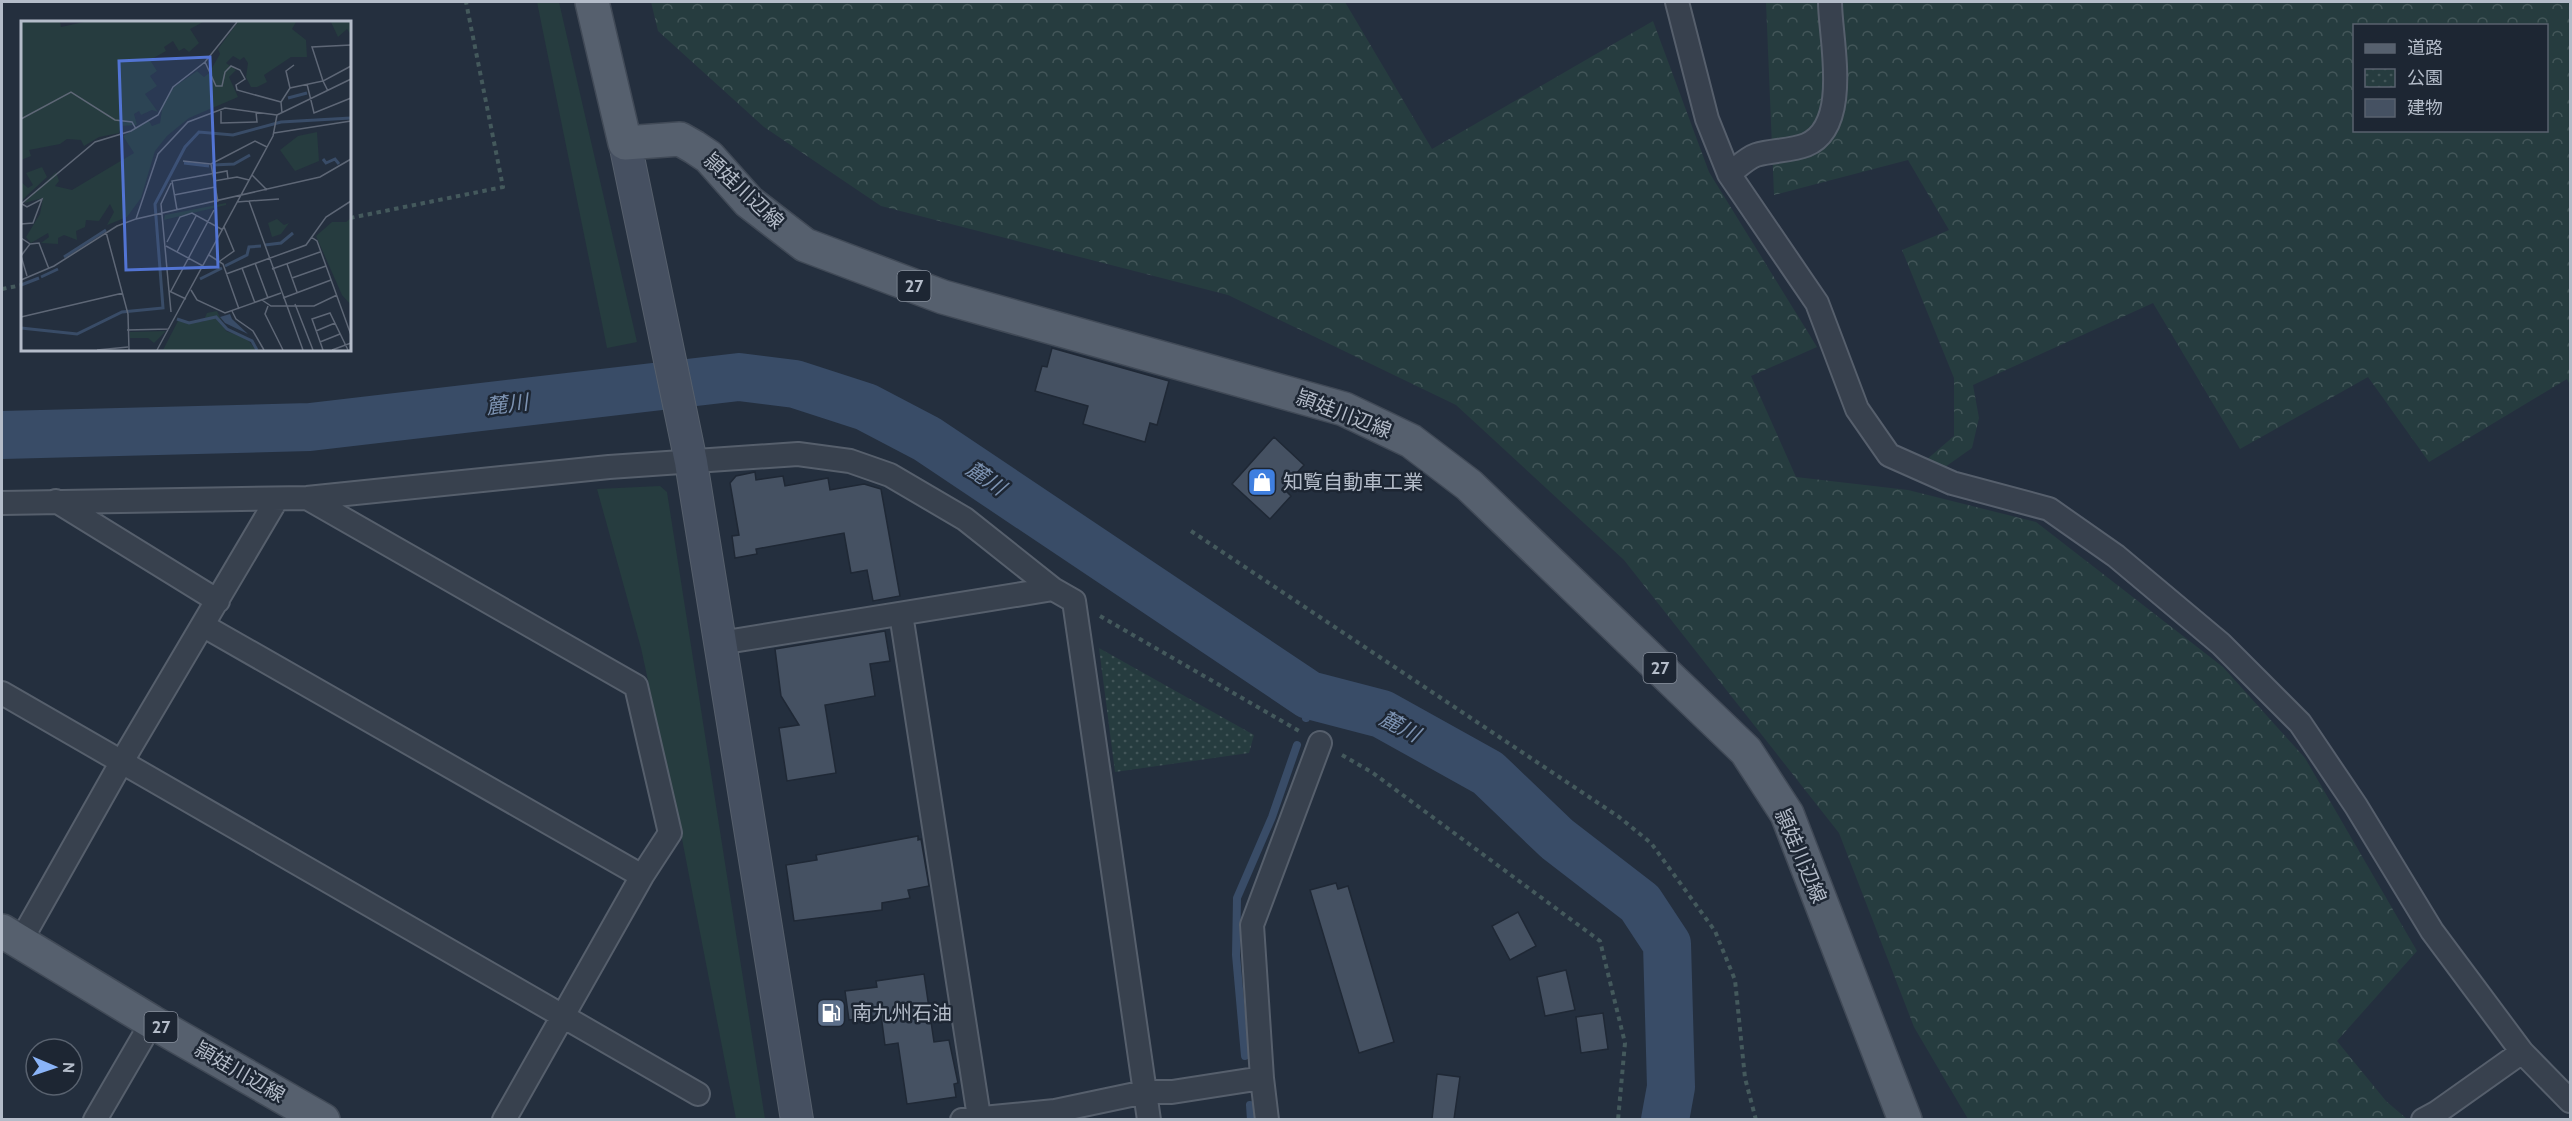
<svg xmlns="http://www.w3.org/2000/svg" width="2572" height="1121" viewBox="0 0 2572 1121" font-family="Cabin,'Noto Sans JP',sans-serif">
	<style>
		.grass { fill: #263c3f }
		.forest { fill: url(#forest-crowns); fill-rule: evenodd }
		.park { fill: url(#park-dots) }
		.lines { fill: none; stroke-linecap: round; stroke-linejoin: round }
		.stream { stroke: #394c67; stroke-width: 8 }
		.river { stroke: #394c67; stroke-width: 48 }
		.building { fill: #455162; stroke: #1f2835; stroke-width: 1.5 }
		.street-casing { stroke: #565f6c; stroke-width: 26 }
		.secondary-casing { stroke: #565f6c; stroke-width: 34 }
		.primary-casing { stroke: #414a57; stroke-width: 36 }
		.path { stroke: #44595c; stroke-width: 4; stroke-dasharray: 4.5 4.5; stroke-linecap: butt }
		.street { stroke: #38414e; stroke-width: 22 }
		.secondary { stroke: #465061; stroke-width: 32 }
		.primary { stroke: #56606e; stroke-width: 33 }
		.labels { text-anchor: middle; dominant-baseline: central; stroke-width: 5; stroke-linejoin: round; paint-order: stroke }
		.shield { fill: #1d2633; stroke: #878f9c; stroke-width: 1.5 }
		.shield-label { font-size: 18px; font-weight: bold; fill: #b4bcc9 }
		.street-label { font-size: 20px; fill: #b4bcc9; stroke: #1d2633 }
		.poi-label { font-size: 20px; fill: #b4bcc9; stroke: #1d2633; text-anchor: start }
		.water-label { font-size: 21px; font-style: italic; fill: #7c92b1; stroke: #1d2633 }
		.inset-river { fill: none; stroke: #394c67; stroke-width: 3 }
		.inset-road { fill: none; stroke: #5e6776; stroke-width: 1.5 }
		.view { fill: #5274d3; fill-opacity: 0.15; stroke: #5274d3; stroke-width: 3 }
		.inset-edge { fill: none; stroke: #b4bcc9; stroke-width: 3 }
	</style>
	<defs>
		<pattern id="forest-crowns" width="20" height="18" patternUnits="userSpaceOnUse" patternTransform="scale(1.5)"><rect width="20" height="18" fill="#263c3f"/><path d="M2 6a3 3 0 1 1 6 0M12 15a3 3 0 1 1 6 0" fill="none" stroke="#435659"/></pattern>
		<pattern id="park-dots" width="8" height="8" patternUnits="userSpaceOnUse" patternTransform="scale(1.5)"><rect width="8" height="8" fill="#263c3f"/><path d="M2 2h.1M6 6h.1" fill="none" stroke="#435659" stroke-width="1.8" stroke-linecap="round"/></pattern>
	</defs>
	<rect width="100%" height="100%" fill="#242f3e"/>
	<!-- grass -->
	<path class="grass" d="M 537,2 L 559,2 L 637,342 L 607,348 Z
		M 660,486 L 667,492 L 765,1119 L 736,1119 L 682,839 L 641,648 L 597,489 Z"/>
	<!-- forest -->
	<path class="forest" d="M 651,2 L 1345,2 L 1432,149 L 1653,21 L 1709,172 L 1817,347 L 1751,376 L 1796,477 L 1908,490 L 2036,522 L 2223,667 L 2305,758 L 2417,951 L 2337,1041 L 2386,1101 L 2407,1119 L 1968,1119 L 1914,1027 L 1839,833 L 1624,560 L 1456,405 L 1228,295 L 881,206 L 764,127 L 658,31 Z
		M 1766,2 L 2570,2 L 2570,385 L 2567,379 L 2429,462 L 2368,377 L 2240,449 L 2153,303 L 1973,385 L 1979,418 L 1972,448 L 1945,467 L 1925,461 L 1954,436 L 1954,378 L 1902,250 L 1949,230 L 1908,160 L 1774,195 ZM 2354,26 L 2546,26 L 2546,130 L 2354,130 Z"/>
	<!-- park -->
	<path class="park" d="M 1099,648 L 1254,735 L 1249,753 L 1115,772 Z"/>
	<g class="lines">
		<!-- stream -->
		<path class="stream" d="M 1306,718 L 1309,695
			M 1245,1056 L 1236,955 L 1237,898 L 1272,817 L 1297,745
			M 1250,1105 L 1251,1120"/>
		<!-- river -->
		<path class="river" d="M 2,435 L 310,427 L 739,377 L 795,384 L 866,407 L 927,439 L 1309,695 L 1382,714 L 1488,773 L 1557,839 L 1640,903 L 1667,944 L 1671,1087 L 1665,1120"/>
	</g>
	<!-- building -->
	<path class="building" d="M 1052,348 L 1169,381 L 1157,425 L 1150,423 L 1145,442 L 1083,424 L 1088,406 L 1035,391 L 1042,366 L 1047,367 Z
		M 1274,437 L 1304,465 L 1283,488 L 1291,496 L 1270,519 L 1232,484 Z
		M 755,472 L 756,480 L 783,476 L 785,486 L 828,478 L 830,490 L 864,484 L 881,489 L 900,596 L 873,601 L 867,570 L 851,573 L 844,533 L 756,549 L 757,554 L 735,558 L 732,536 L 739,535 L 730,483 L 736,476 Z
		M 885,631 L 890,661 L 870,664 L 875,696 L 825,705 L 836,773 L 787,781 L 779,728 L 799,725 L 781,696 L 775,649 Z
		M 918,836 L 918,840 L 921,839 L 929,886 L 908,890 L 910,898 L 882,903 L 882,910 L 794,921 L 786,865 L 817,860 L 816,855 Z
		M 1336,883 L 1338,889 L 1348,886 L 1394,1042 L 1359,1053 L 1310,890 Z
		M 1518,912 L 1536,946 L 1510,960 L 1492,926 Z
		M 1566,970 L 1575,1010 L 1545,1016 L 1537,977 Z
		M 924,974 L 934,1042 L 949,1040 L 958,1083 L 954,1084 L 956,1097 L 907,1104 L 898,1043 L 885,1045 L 881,1015 L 849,1020 L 845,991 L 877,987 L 876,981 Z
		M 1603,1013 L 1608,1049 L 1581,1053 L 1576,1017 Z
		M 1437,1074 L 1460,1077 L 1454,1119 L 1432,1119 Z"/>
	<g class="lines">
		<!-- street casing -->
		<g class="street-casing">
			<path id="street" d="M 1677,2 L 1707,119 L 1729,174 L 1817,303 L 1857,409 L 1889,455 L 1952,483 L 2049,509 L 2116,556 L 2221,644 L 2300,723 L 2356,806 L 2432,931 L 2522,1052 L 2570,1101
				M 1729,174 C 1737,168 1747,158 1756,155 C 1772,150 1791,151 1806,145 C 1852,126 1830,38 1830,2
				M 307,498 L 636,686 L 670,833 L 642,876 L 504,1120
				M 56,501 L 218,601
				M 2,503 L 307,498 L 609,467 L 798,454 L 850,461 L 890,475 L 965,519 L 1053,589
				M 901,614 L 979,1117
				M 204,626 L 642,876
				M 720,643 L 1053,589 L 1074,601 L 1149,1120
				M 2,693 L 698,1094
				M 20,942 L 121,763 L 277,499
				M 1262,1078 L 1252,925 L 1320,743
				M 95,1120 L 152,1022
				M 962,1120 L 1055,1111 L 1145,1092 L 1172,1092 L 1262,1078 L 1267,1120
				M 2423,1120 L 2436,1113 L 2522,1052"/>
		</g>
		<!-- secondary casing -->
		<g class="secondary-casing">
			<path id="secondary" d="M 625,143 L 691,462 L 797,1120"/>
		</g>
		<!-- primary casing -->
		<g class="primary-casing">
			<path id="primary" d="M 592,2 L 625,143 L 680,139 L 694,147 L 709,157 L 749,202 L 805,245 L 943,297 L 1344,409 L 1411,441 L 1469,485 L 1746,751 L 1787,814 L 1905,1120
				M 2,931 L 152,1022 L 323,1120"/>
		</g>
		<!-- path -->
		<path class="path" d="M 350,218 L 503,187 L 466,2
			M 2,289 L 22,285
			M 1191,531 L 1619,817 L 1651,843 L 1715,931 L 1735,980 L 1745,1078 L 1756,1120
			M 1100,616 L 1299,731
			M 1342,755 L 1373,773 L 1600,941 L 1625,1043 L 1618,1120"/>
		<!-- street -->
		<use href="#street" class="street"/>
		<!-- secondary -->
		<use href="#secondary" class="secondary"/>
		<!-- primary -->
		<use href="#primary" class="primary"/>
	</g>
	<!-- icons -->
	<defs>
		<g id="shop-square" transform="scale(1.5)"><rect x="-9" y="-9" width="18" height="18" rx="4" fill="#3f7fe0" stroke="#1d2633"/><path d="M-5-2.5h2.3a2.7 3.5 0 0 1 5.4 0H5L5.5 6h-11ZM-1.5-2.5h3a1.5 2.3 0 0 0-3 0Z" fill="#fff"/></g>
		<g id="fuel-square" transform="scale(1.5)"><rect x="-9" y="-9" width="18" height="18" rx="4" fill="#5c6f8a" stroke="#1d2633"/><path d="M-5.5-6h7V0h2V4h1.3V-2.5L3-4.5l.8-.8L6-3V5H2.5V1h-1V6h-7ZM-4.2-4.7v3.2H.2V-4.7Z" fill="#fff"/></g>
	</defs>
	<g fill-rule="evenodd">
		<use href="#shop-square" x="1262" y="482"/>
		<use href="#fuel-square" x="831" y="1013"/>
	</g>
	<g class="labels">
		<!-- shield labels -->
		<g class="shield">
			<rect x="897.5" y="271" width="33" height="30" rx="4.5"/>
			<rect x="1643.5" y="653" width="33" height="30" rx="4.5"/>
			<rect x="144.5" y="1012" width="33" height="30" rx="4.5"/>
		</g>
		<g class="shield-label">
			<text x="914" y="286">27</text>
			<text x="1660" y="668">27</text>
			<text x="161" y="1027">27</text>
		</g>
		<!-- street labels -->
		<g class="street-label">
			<text transform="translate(744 191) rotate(43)">頴娃川辺線</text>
			<text transform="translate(1344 414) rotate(21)">頴娃川辺線</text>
			<text transform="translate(1801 856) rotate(67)">頴娃川辺線</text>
			<text transform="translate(240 1072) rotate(30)">頴娃川辺線</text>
		</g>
		<!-- poi labels -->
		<g class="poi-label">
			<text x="1283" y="482">知覧自動車工業</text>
			<text x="852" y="1013">南九州石油</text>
		</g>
		<!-- water labels -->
		<g class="water-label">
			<text transform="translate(507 404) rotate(-7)">麓川</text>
			<text transform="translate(986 478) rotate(34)">麓川</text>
			<text transform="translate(1400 726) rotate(27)">麓川</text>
		</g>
	</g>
	<!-- overview -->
	<g transform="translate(21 21)">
		<rect width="330" height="330" fill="#242f3e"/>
		<path d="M 296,111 L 298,140 L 274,150 L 259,129 L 277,115 ZM 205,182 L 205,184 L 143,199 L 144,194 Z" fill="#263c3f"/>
		<path d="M 0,1 L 39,1 L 40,6 L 63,1 L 182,1 L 169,8 L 178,22 L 168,31 L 163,27 L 158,30 L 152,20 L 143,26 L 145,30 L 129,39 L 136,50 L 129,55 L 136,65 L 124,73 L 137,91 L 131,89 L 120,94 L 118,90 L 113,93 L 116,104 L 100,105 L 98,112 L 78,116 L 63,125 L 60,119 L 46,118 L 39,123 L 8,129 L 10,135 L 0,139 ZM 217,1 L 275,1 L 271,8 L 285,19 L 286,36 L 270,36 L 243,54 L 246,61 L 236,66 L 230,66 L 225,56 L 227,42 L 223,36 L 219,39 L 212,35 L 205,42 L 215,49 L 208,56 L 217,76 L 168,97 L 146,115 L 134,130 L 120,177 L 106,196 L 86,204 L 93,191 L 89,183 L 78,200 L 65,199 L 64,206 L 55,210 L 56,219 L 43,214 L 37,217 L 37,223 L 20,222 L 28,216 L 27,212 L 10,222 L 5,216 L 19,193 L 22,177 L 3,182 L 35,151 L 38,160 L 34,165 L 51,169 L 113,132 L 102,115 L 128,100 L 131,105 L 139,102 L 142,82 L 153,66 L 176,50 L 183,56 L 188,52 L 199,33 L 197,28 ZM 310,1 L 330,1 L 330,14 L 326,8 L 317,16 ZM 21,146 L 26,156 L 0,180 L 0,161 L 7,167 L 12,164 L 5,152 ZM 330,197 L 330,284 L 321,274 L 295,215 L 311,201 L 325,201 ZM 196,290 L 205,310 L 226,318 L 235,329 L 142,329 L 157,300 L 182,301 L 186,292 ZM 145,310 L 133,322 L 127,317 L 109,317 L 109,311 Z" fill="#263c3f"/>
		<path d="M 256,198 L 263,204 L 268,202 L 260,213 L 251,216 L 247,202 Z" fill="#263c3f"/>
		<path d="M 209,293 L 211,298 L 227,313 L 204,302 L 199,296 Z" fill="#394c67"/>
		<path class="inset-river" d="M 267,77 L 286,72M 302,138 L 305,142 L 314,138 L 318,143M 163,142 L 188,145M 192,144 L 213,143 L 229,134M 244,224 L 260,222 L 272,212M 43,236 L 85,209M 204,245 L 226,234 L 228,226 L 240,225M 20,256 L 37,248M 179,258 L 201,247M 0,264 L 18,257M 156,298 L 168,302 L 195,296 L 206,308 L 231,320 L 236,329M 0,307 L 56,313 L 101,291 L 142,287 L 134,183 L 164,126 L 178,111 L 212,114 L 260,101 L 330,97"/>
		<path class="inset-road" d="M 184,41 L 195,65 L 201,65 L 204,51 L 210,45 L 219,49 L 224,58 L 215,64 L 216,69 L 260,81M 286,63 L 293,92 L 330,77M 269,67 L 265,50 L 273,44M 307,70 L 302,60 L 330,45M 200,88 L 200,102 L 236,101 L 235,91M 261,92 L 260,81 L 269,67 L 302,60 L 291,26 L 330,24M 256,94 L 330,58M 0,98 L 50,71 L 94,99 L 111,101 L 115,108M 253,112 L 330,100M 162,140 L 190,143M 231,154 L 246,169M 193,160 L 216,156 L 228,159M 150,162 L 140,183 L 148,270 L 165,278M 153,174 L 194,166M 228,180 L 258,178M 197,181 L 190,143 L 234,120 L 246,126M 216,181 L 228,180 L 282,329M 0,183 L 74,121 L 110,110 L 137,94 L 152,66 L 184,41 L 216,1M 156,189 L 151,160 L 206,150 L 207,158M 115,198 L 299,156 L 330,138M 0,203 L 12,202 L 21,178 L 6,186 L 1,183M 85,211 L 107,293 L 108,329M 290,216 L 296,220 L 330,314M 0,217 L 9,223 L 0,235 L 6,255M 146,221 L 159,196 L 171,192 L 202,209M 9,223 L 18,222 L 28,248M 145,225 L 182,245M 156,231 L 175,195M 188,234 L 202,243 L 218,288M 199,240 L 213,230 L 203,206M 234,242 L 247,277M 266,243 L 276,271M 221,247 L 234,282M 251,248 L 299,231M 205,253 L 285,224 L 305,196 L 330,180M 271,257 L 305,245M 0,259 L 33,245 L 96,205 L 115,198 L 137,133 L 167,101 L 204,87 L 256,94M 170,269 L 176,279 L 204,292 L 260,272M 148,270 L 150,291M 150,270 L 193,189M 262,277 L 310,259M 241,279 L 250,285 L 293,285 L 316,274M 274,283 L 292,329M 247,285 L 244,293 L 262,329M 211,290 L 215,298 L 232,310 L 243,329M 0,296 L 102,272M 106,309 L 148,308M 295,310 L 314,302M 299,321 L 319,313M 76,329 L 107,326M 136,329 L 252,115 L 256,94M 302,329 L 291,298 L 309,292 L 327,329M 311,329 L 330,322"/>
		<path class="view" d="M 189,36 L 197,246 L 105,249 L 98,40 Z"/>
		<rect width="330" height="330" class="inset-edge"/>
	</g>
	<!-- border -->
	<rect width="2572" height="1121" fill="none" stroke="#b4bcc9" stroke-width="6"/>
	<!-- legend -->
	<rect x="2353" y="24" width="195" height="108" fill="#1d2633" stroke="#59626f" stroke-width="1.5"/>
	<rect x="2365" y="44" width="30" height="9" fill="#56606e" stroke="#59626f" stroke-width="1.5"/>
	<text x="2407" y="54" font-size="18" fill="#b4bcc9">道路</text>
	<rect x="2365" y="69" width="30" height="18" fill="url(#park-dots)" stroke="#59626f" stroke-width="1.5"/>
	<text x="2407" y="84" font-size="18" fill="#b4bcc9">公園</text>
	<rect x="2365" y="99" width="30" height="18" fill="#455162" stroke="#59626f" stroke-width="1.5"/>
	<text x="2407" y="114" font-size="18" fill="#b4bcc9">建物</text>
	<!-- north arrow -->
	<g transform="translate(54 1067) rotate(92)"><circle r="28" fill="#1d2633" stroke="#59626f" stroke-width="1.5"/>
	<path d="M0-4.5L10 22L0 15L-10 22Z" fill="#8ab4f8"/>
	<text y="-9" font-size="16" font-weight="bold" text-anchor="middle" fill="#b4bcc9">N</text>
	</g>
</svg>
